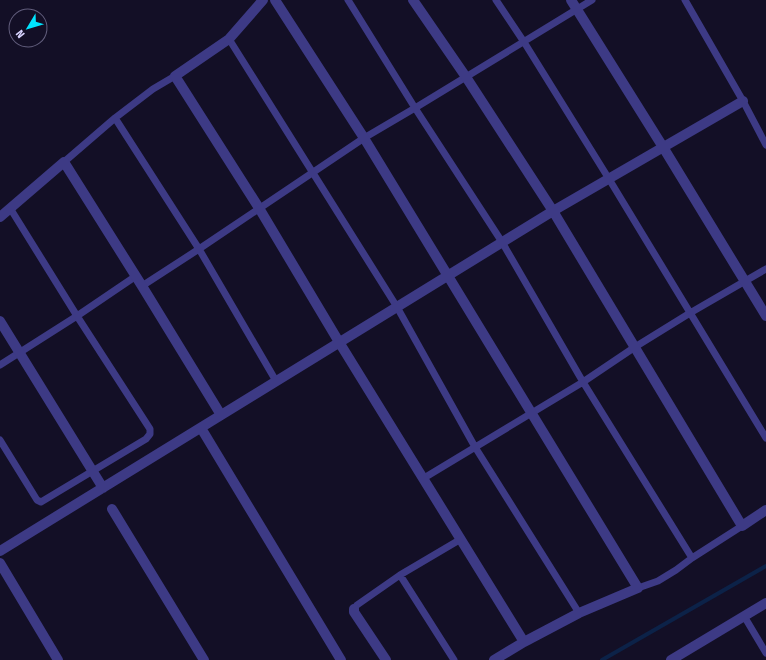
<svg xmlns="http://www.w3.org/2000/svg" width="766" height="660" viewBox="0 0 766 660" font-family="'Fira Sans Condensed',sans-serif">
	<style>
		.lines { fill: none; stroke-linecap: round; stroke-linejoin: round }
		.stream { stroke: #0c2248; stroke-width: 4 }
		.service { stroke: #3d3a85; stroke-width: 7 }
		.minor { stroke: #3d3a85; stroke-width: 10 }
	</style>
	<rect width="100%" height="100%" fill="#130f26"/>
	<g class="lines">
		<!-- stream -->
		<path class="stream" d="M 602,660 L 766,566"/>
		<!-- service -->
		<path class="service" d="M 348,0 L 415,108 L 502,242 L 583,382 L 692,558
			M 496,0 L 524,42 L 609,179 L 766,438
			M 685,0 L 743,101 L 766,145
			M 229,39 L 397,307 L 475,447 L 579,613
			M 115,118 L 199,249 L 276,381
			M 64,162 L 115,118 L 153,89 L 175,76
			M 142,286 L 199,249 L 364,138 L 415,108 L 592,0
			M 0,365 L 77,316 L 136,276
			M 0,440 L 37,500 L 41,502 L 146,439 L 150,434 L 150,429 L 77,316 L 10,208
			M 424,478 L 583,382 L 635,347 L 690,313 L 766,269
			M 400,575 L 454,660
			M 638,588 L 658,581 L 676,570 L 692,558 L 742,526
			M 354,609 L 357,605 L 400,575 L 461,539
			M 744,616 L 766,653"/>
		<!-- minor -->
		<path class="minor" d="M 263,0 L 229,39 L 175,76 L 259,208 L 339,342 L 524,642
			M 275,0 L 364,138 L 638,588 L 579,613 L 524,642 L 494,660
			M 413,0 L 466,77 L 553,211 L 742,526 L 766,510
			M 571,0 L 663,147 L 766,316
			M 0,217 L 64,162 L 142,286 L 221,415
			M 0,321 L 103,488
			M 201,428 L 341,660
			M 112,509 L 204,660
			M 0,551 L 553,211 L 743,101
			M 0,563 L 58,660
			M 354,609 L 354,612 L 386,660
			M 671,660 L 766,603"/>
	</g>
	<!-- north arrow -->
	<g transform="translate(28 28) rotate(232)"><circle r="19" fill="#130f26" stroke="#625e7d"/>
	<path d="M0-3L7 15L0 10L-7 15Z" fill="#00e5ff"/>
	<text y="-6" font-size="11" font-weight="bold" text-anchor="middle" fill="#d9d4ff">N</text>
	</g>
</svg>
